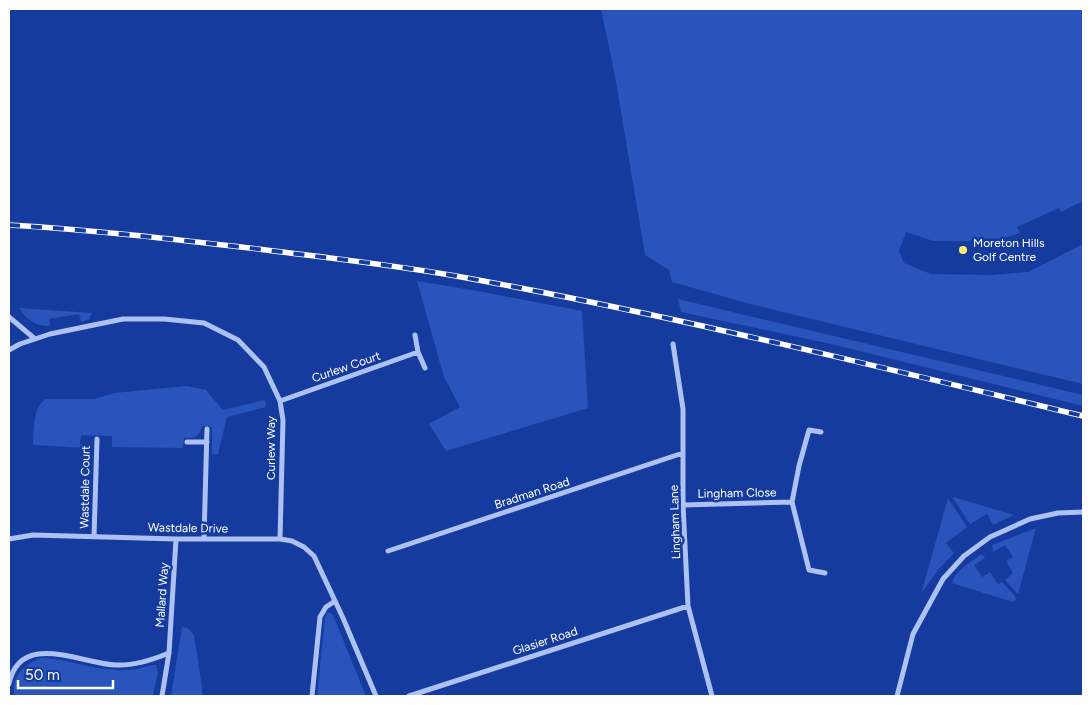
<svg xmlns="http://www.w3.org/2000/svg" width="1092" height="705" viewBox="0 0 1092 705" font-family="Figtree,sans-serif">
	<style>
		.green { fill: #2854bc }
		.lines { fill: none; stroke-linecap: round; stroke-linejoin: round }
		.street { stroke: #adc2f3; stroke-width: 5 }
		.rail-casing { stroke: #fff; stroke-width: 5.5 }
		.rail { stroke: #153b9e; stroke-width: 4; stroke-dasharray: 11; stroke-linecap: butt }
		.poi-dot { fill: #ffec6f; stroke: #153b9e; stroke-width: 2 }
		.labels { text-anchor: middle; dominant-baseline: central; stroke-width: 5; stroke-linejoin: round; paint-order: stroke }
		.poi-label { font-size: 12px; fill: #fff; stroke: #153b9e; text-anchor: start }
		.street-label { font-size: 12px; fill: #fff; stroke: #153b9e }
	</style>
	<rect width="100%" height="100%" fill="#153b9e"/>
	<!-- green -->
	<path class="green" d="M 601,9 L 1083,9 L 1083,201 L 1061,212 L 1059,208 L 1017,227 L 1020,233 L 995,241 L 933,241 L 906,232 L 899,251 L 904,263 L 931,274 L 992,275 L 1028,272 L 1083,244 L 1083,384 L 750,304 L 672,282 L 669,270 L 645,255 L 615,76 Z
		M 417,281 L 478,291 L 582,311 L 588,408 L 446,451 L 429,424 L 460,407 L 444,377 Z
		M 678,299 L 1083,395 L 1083,406 L 831,344 L 681,312 Z
		M 19,308 L 92,313 L 89,319 L 81,322 L 79,314 L 49,319 L 50,326 C 35,326 27,320 19,308 Z
		M 187,386 L 206,390 L 223,410 L 265,400 L 266,407 L 227,417 L 218,454 L 212,454 L 212,427 L 202,426 C 200,436 193,440 184,437 L 183,448 L 112,447 L 112,436 L 81,435 L 80,444 L 84,445 L 85,448 L 33,445 C 34,429 32,410 45,399 L 95,399 L 114,393 Z
		M 948,498 L 967,527 L 946,543 L 954,553 L 938,570 L 921,594 Z
		M 953,498 L 953,497 L 1014,515 L 993,525 L 987,514 L 970,524 Z
		M 1036,528 L 1018,594 L 1005,580 L 1013,573 L 1006,561 L 1013,557 L 1005,545 L 993,552 L 992,545 Z
		M 980,555 L 983,555 L 985,558 L 974,565 L 982,577 L 990,572 L 998,584 L 1002,582 L 1015,596 L 1016,600 L 1013,602 L 952,583 C 955,571 970,562 980,555 Z
		M 327,613 L 330,613 L 333,615 L 366,696 L 317,696 L 325,618 Z
		M 182,627 L 188,628 L 194,635 L 202,687 L 202,696 L 171,696 Z
		M 41,658 C 63,658 84,667 106,669 C 117,670 130,671 141,668 C 147,667 149,665 156,665 L 158,672 L 153,696 L 14,696 C 11,677 24,664 41,658 Z"/>
	<g class="lines">
		<!-- street -->
		<path class="street" d="M 9,317 L 35,339
			M 415,335 L 418,352 L 425,368
			M 673,344 L 683,409 L 683,505 L 688,606 L 712,696
			M 9,350 L 20,344 L 50,334 L 123,319 L 164,319 L 204,323 L 238,340 L 264,367 L 280,401 L 283,420 L 280,539
			M 280,401 L 418,352
			M 821,432 L 809,430 L 799,466 L 792,502 L 809,570 L 825,573
			M 187,442 L 207,442
			M 683,505 L 792,502
			M 94,537 L 97,439
			M 204,538 L 207,429
			M 9,539 L 33,535 L 176,539 L 280,539 L 292,541 L 304,547 L 314,556 L 343,618 L 376,696
			M 388,551 L 683,453
			M 9,684 C 20,630 82,664 116,665 C 134,666 152,660 169,653
			M 162,696 L 169,653 L 176,539
			M 312,696 L 320,617 L 326,607 L 335,601
			M 409,696 L 688,606
			M 897,696 L 913,634 L 943,579 L 964,556 L 990,537 L 1030,519 L 1058,513 L 1083,512"/>
		<!-- rail casing -->
		<g class="rail-casing">
			<path id="rail" d="M 9,225 C 95,230 180,240 266,250 C 329,258 393,265 456,276 C 667,314 875,366 1083,416"/>
		</g>
		<!-- rail -->
		<use href="#rail" class="rail"/>
	</g>
	<!-- markers -->
	<circle class="poi-dot" cx="963" cy="250" r="5"/>
	<g class="labels">
		<!-- poi labels -->
		<g class="poi-label">
			<text x="973" y="243">Moreton Hills<tspan x="973" dy="14">Golf Centre</tspan></text>
		</g>
		<!-- street labels -->
		<g class="street-label">
			<text transform="translate(346 367) rotate(-19)">Curlew Court</text>
			<text transform="translate(271 448) rotate(-90)">Curlew Way</text>
			<text transform="translate(85 487) rotate(-89)">Wastdale Court</text>
			<text transform="translate(532 493) rotate(-18)">Bradman Road</text>
			<text transform="translate(737 493) rotate(-1)">Lingham Close</text>
			<text transform="translate(675 522) rotate(-92)">Lingham Lane</text>
			<text transform="translate(188 528) rotate(1)">Wastdale Drive</text>
			<text transform="translate(162 595) rotate(-86)">Mallard Way</text>
			<text transform="translate(545 641) rotate(-18)">Glasier Road</text>
		</g>
	</g>
	<!-- border -->
	<rect width="1092" height="705" fill="none" stroke="#ffffff" stroke-width="20"/>
	<!-- scale -->
	<path d="M18 680v8h95v-8" fill="none" stroke="#ffffff" stroke-width="2.5"/>
	<text x="25" y="680" font-size="15" fill="#ffffff" stroke="#153b9e" stroke-width="4" paint-order="stroke">50 m</text>
</svg>
